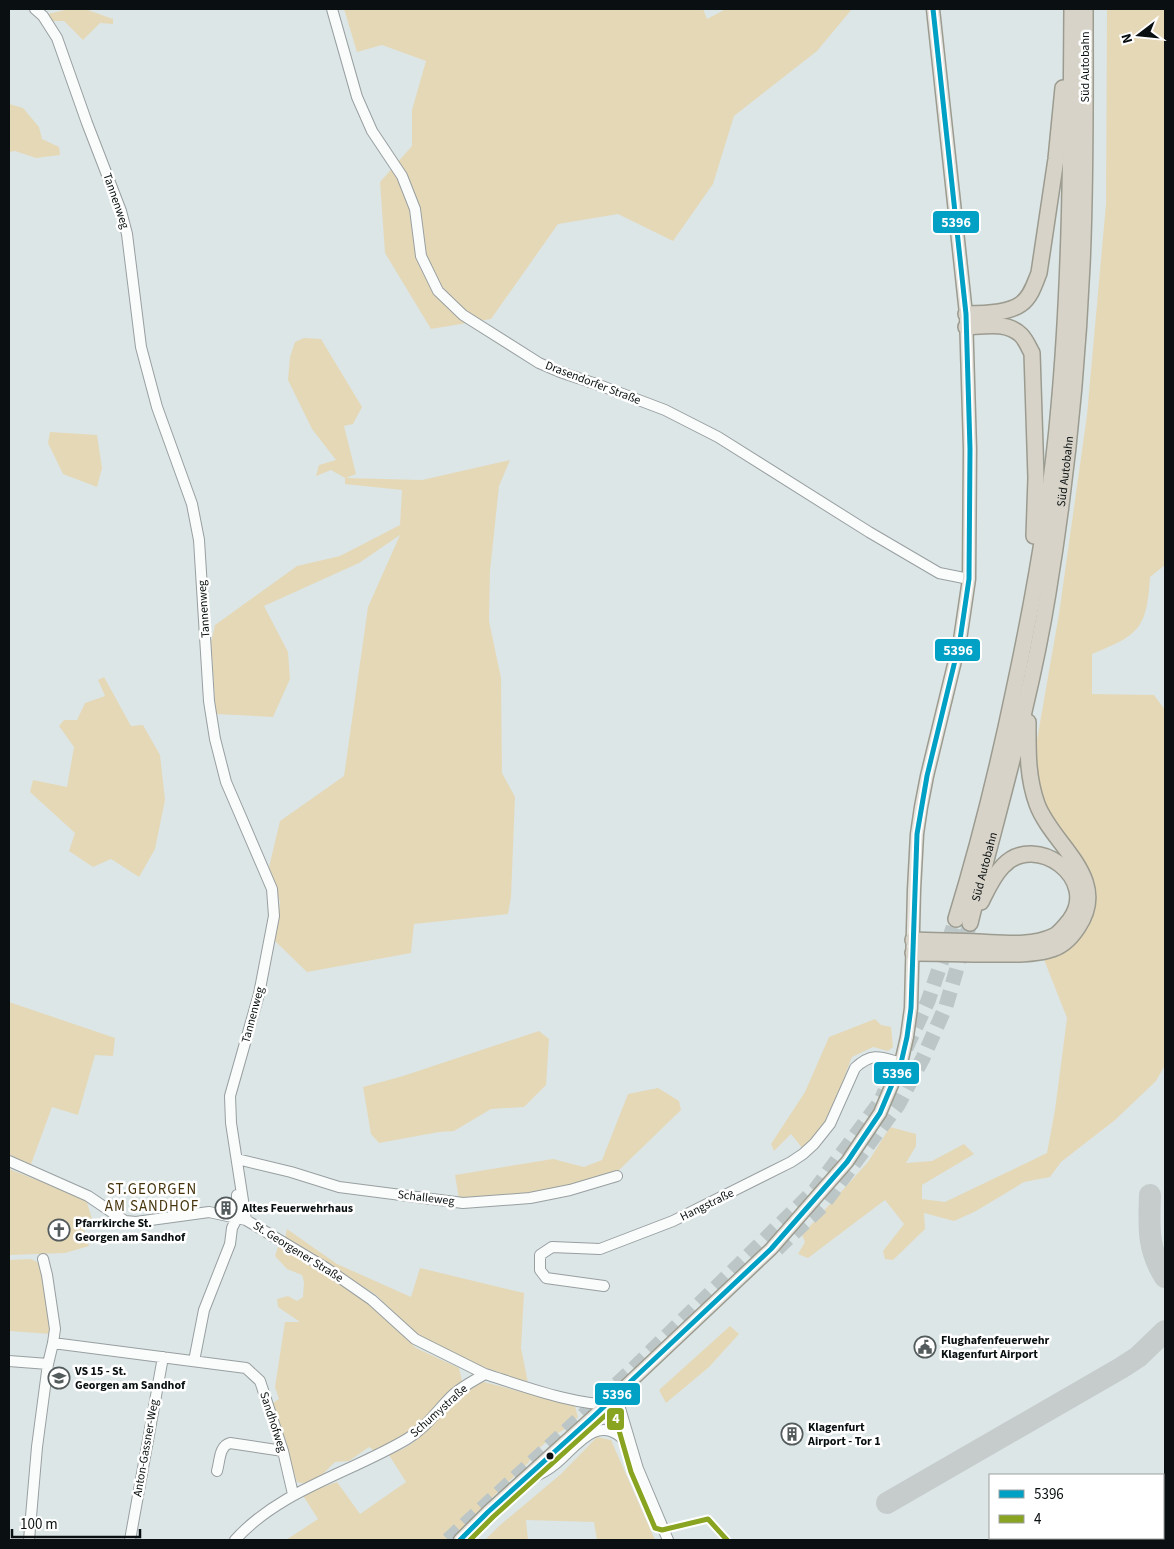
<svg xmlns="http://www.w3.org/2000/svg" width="1174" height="1549" viewBox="0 0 1174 1549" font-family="'Source Sans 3',sans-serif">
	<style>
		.green { fill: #e5d8b7 }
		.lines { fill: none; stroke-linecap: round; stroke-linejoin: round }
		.taxiway { stroke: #c6cccc; stroke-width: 22 }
		.highway-tunnel { stroke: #bcc6c7; stroke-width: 15; stroke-dasharray: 15 8; stroke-linecap: butt }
		.minor-casing { stroke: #989fa0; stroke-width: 12 }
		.major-casing { stroke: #9c9b90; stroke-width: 15 }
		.highway-casing { stroke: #9c9b90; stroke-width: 18 }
		.minor { stroke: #fafbfb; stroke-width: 10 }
		.major { stroke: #e4e3dd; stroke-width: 12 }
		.highway { stroke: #d7d3c8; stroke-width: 15 }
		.bus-1-casing { stroke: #fff; stroke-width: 9 }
		.bus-2-casing { stroke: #fff; stroke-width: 9 }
		.bus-1 { stroke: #00a1c5; stroke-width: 5 }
		.bus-2 { stroke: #88a420; stroke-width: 5 }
		.bus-dot { fill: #0a1011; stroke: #fff; stroke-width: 2 }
		.labels { text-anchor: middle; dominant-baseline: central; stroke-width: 5; stroke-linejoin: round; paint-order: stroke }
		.street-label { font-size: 12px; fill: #0a1011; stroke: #fff }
		.poi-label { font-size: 12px; font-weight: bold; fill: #0a1011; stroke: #fff; text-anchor: start }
		.quarter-label { font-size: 15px; letter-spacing: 1px; fill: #47350d; stroke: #fff }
		.line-badge { stroke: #fff; stroke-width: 2 }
		.badge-label { font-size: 14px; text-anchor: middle; font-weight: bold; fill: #fff }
	</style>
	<rect width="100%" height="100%" fill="#dce6e7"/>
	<!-- green -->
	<path class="green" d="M 69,9 L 85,9 L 113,19 L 113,24 L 100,23 L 83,40 L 64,21 L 52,21 L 48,14 Z
		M 344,9 L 703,9 L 707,19 L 726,9 L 852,9 L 817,51 L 734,116 L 713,184 L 673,241 L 618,214 L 558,224 L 491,319 L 431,329 L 385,253 L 380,182 L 412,146 L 412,110 L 426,61 L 382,45 L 357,52 Z
		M 1107,9 L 1165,9 L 1165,565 L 1150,577 C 1147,629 1139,635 1092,654 L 1092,694 L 1154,695 L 1165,710 L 1165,1065 L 1156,1081 L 1115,1120 L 1061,1162 L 1050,1177 L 1024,1182 L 976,1211 L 954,1221 L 924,1213 L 925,1229 L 893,1260 L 885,1259 L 883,1251 L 904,1224 L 885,1200 L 808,1258 L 798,1254 L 805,1242 L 802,1235 L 868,1162 L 890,1127 L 916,1134 L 916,1146 L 906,1163 L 932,1161 L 964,1144 L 974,1154 L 922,1185 L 922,1199 L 945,1202 L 1047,1153 L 1055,1110 L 1067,1018 L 1043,957 L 1088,922 L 1043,805 L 1034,757 L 1059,614 L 1087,415 L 1106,204 Z
		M 9,104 L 23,108 L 39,127 L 42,139 L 59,147 L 60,155 L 36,158 L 15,151 L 9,152 Z
		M 304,338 L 321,339 L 362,407 L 353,424 L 344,426 L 356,474 L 346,478 L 422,480 L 510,460 L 499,486 L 490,571 L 489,621 L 501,678 L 502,773 L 515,797 L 511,897 L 508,914 L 414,924 L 411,953 L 307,972 L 275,941 L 280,902 L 269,867 L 280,821 L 344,776 L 368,607 L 400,535 L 359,563 L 264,606 L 288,652 L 290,679 L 273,717 L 216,714 L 211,642 L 215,625 L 297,566 L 340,556 L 400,525 L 402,490 L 345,484 L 345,478 L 331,470 L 316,476 L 319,465 L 336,460 L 312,429 L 288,380 L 290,357 L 295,342 Z
		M 50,432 L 97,435 L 102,468 L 97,487 L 63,474 L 48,443 Z
		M 104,677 L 131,726 L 143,725 L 160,755 L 165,800 L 155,849 L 139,877 L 111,859 L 93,867 L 69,851 L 75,833 L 30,792 L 33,780 L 67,787 L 74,747 L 59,726 L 64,720 L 77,720 L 85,703 L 105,696 L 98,680 Z
		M 9,1002 L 115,1038 L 113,1056 L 95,1055 L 78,1115 L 52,1107 L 30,1167 L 9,1157 Z
		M 875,1019 L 881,1025 L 891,1027 L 893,1047 L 888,1051 L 873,1047 L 852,1057 C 839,1089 831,1126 803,1149 L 791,1134 L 774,1151 L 771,1144 L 805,1092 L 829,1037 Z
		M 539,1031 L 549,1039 L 546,1085 L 524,1107 L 491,1109 L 454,1131 L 439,1132 L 379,1143 L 371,1134 L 363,1087 L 403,1076 Z
		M 658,1088 L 679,1101 L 681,1110 L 616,1173 L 573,1186 L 531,1193 L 459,1199 L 455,1175 L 553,1159 L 584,1167 L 602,1160 L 628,1094 Z
		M 9,1169 L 86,1199 L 94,1226 L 84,1229 L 89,1246 L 65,1253 L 9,1255 Z
		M 287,1229 L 337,1264 L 411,1297 L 420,1268 L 524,1293 L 521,1348 L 528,1383 L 472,1363 L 423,1340 L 375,1294 L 285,1238 Z
		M 279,1244 L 324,1271 L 370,1305 L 416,1348 L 459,1368 L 462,1381 L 419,1425 L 398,1440 L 375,1451 L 369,1447 L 349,1461 L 335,1462 C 324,1472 314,1488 297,1482 L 271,1404 L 279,1399 L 275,1387 L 285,1322 L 300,1322 L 278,1307 L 277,1299 L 288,1296 L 297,1301 L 303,1297 L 304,1282 L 302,1275 L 287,1269 L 275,1256 Z
		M 31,1259 L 39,1263 L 44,1272 L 51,1334 L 9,1331 L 9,1260 Z
		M 730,1326 L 739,1334 L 709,1367 L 666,1403 L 659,1390 Z
		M 484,1382 L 575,1406 L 578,1417 L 565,1429 L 553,1436 L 535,1452 L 528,1463 L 472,1517 L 452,1540 L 286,1540 L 318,1519 L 302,1494 L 337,1482 L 360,1514 L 406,1482 L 389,1455 C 399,1451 408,1447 416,1440 C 438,1419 454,1390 484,1382 Z
		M 597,1437 L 611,1440 L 655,1540 L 597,1540 L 594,1522 L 526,1520 L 528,1540 L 485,1540 L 499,1526 L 561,1474 Z"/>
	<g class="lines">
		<!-- taxiway -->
		<path class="taxiway" d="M 1150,1195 C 1149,1226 1147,1249 1165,1277
			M 887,1503 L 1121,1368 L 1138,1357 L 1165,1331
			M 1163,1535 L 1165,1537
			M 1105,1540 L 1111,1538"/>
		<!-- highway-tunnel -->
		<path class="highway-tunnel" d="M 906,1048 L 928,1001 L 956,919
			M 777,1249 L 822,1206 L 898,1105 L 923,1058 L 946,1006 L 970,923
			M 448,1540 L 630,1372 L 815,1190 L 880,1102 L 885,1091"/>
		<!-- minor casing -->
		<g class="minor-casing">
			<path id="minor" d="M 35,9 L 43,16 L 57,38 L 87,123 L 121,211 L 127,234 L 141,347 L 157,407 L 192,504 L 199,540 L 209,701 L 215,739 L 226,782 L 272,889 L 274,916 L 259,994 L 230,1096 L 231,1123 L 246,1220
				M 332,9 L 357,97 L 372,131 L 402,176 L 415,209 L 421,256 L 438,291 L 463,315 L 539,363 L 560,372 L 599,385 L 665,410 L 718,437 L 869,532 L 939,573 L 969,579
				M 237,1159 L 291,1172 L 339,1187 L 463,1203 L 530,1198 L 570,1190 L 617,1176
				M 9,1161 L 88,1196 L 125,1221 L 136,1222 L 209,1212 L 246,1220 L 326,1268 L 372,1300 L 415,1339 L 485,1374
				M 604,1286 L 546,1278 L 540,1270 L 540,1255 L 552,1247 L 600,1249 L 673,1221 L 791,1162 L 803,1154 L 814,1144 L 830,1124 L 855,1068 C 872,1052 881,1057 901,1063
				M 53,1343 L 246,1368 L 260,1381 L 283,1451 L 293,1494
				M 9,1361 L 48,1364
				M 194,1361 L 204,1310 L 230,1244 L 232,1228 L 237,1218 L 237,1195
				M 605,1406 L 628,1449
				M 636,1464 L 668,1540
				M 217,1471 C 220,1461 219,1446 230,1443 L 283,1451
				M 527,1480 C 536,1476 546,1472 554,1465 C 574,1450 594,1415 621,1437
				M 29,1540 L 37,1447 L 48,1364 L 53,1343 L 55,1329 L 47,1275 L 43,1259
				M 130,1540 L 163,1357
				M 235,1540 C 280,1490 350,1473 407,1439 C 426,1428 438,1409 454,1394 C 463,1386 475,1380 485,1374 C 526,1387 576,1406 619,1405 L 638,1469"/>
		</g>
		<!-- major casing -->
		<g class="major-casing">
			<path id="major" d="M 460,1540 L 488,1512 L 593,1417 L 771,1249 L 847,1162 L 880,1113 L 901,1063 L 907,1037 L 911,1008 L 914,890 L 917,834 L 921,807 L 927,776 L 960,640 L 969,579 L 970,449 L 966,314 L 933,9"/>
		</g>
		<!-- highway casing -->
		<g class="highway-casing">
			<g id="highway">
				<path d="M 966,314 C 980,314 1009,313 1021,304 C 1031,297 1035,283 1039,273 L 1056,159 L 1063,88"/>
				<path d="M 966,327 C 984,326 1007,321 1021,335 C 1026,340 1029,348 1032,353 L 1036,478 L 1034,536"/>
				<path d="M 956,919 C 979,844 998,767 1014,690 C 1034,597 1051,502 1059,407 C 1071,274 1071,142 1072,9"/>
				<path id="s1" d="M 970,923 C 997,813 1030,705 1048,593 C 1066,484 1077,375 1082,265 C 1086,180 1085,94 1085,9"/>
				<path d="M 913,940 C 935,941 957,941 978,942 C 1003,943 1031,947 1054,936 C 1060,933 1065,926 1070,920 C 1100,879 1036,831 1003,866 C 993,876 987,890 981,902"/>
				<path d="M 913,953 C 938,953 964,954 989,954 C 1009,954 1030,955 1049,950 C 1062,947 1071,938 1078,927 C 1111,878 1052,845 1037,804 C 1027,776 1028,750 1028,722"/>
			</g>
		</g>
		<!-- minor -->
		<use href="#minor" class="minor"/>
		<!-- major -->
		<use href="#major" class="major"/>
		<!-- highway -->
		<use href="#highway" class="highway"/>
		<!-- bus-1 casing -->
		<g class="bus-1-casing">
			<path id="bus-1" d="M 460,1540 L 488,1512 L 593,1417 L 771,1249 L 847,1162 L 880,1113 L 901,1063 L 907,1037 L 911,1008 L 917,834 L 927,776 L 960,640 L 969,579 L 970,449 L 966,314 L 933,9"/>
		</g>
		<!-- bus-2 casing -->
		<g class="bus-2-casing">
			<path id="bus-2" d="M 470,1540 L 493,1517 L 608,1413 L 614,1413 L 631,1472 L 655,1528 L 662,1530 L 708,1519 L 727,1540"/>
		</g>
		<!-- bus-1 -->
		<use href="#bus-1" class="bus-1"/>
		<!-- bus-2 -->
		<use href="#bus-2" class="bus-2"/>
	</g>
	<!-- icons -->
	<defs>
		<g id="building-ring" transform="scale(1.125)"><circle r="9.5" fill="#fff" stroke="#545b5c" stroke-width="1.5"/><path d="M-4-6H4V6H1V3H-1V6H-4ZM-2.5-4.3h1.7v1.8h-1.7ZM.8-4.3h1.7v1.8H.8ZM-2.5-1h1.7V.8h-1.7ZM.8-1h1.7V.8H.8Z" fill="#545b5c"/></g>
		<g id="church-ring" transform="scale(1.125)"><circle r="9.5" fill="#fff" stroke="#545b5c" stroke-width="1.5"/><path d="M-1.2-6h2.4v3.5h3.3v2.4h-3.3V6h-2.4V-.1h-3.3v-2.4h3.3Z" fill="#545b5c"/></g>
		<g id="civic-ring" transform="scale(1.125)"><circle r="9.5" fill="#fff" stroke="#545b5c" stroke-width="1.5"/><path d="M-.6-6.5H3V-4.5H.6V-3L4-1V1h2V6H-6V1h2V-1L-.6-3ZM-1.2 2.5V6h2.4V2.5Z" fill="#545b5c"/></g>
		<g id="school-ring" transform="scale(1.125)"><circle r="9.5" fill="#fff" stroke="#545b5c" stroke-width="1.5"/><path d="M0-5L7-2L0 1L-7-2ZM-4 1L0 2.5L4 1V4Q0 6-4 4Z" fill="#545b5c"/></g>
	</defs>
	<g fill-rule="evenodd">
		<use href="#building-ring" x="226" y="1208"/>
		<use href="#church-ring" x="59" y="1230"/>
		<use href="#civic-ring" x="925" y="1347"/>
		<use href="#school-ring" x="59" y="1378"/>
		<use href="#building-ring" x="792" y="1434"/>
	</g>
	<!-- markers -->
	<circle class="bus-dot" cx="550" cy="1456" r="4.5"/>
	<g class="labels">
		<!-- street labels -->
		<g class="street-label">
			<text transform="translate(1085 67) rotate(-90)">Süd Autobahn</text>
			<text transform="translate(116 201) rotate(71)">Tannenweg</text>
			<text transform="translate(593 383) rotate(21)">Drasendorfer Straße</text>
			<text stroke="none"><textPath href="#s1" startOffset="462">Süd Autobahn</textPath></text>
			<text transform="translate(204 609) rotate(-94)">Tannenweg</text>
			<text stroke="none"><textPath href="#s1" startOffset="58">Süd Autobahn</textPath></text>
			<text transform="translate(253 1015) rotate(-75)">Tannenweg</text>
			<text transform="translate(426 1198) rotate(7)">Schalleweg</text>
			<text transform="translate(707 1205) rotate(-26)">Hangstraße</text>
			<text transform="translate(298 1252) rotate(32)">St. Georgener Straße</text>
			<text transform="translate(439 1411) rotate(-42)">Schumystraße</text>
			<text transform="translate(273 1422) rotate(72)">Sandhofweg</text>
			<text transform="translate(146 1448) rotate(-80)">Anton-Gassner-Weg</text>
		</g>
		<!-- poi labels -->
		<g class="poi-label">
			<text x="242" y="1208">Altes Feuerwehrhaus</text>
			<text x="75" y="1223">Pfarrkirche St.<tspan x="75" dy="14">Georgen am Sandhof</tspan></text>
			<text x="941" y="1340">Flughafenfeuerwehr<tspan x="941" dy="14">Klagenfurt Airport</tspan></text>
			<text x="75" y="1371">VS 15 - St.<tspan x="75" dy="14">Georgen am Sandhof</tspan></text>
			<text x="808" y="1427">Klagenfurt<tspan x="808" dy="14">Airport - Tor 1</tspan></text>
		</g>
		<!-- quarter labels -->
		<g class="quarter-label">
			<text x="152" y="1189">ST.GEORGEN<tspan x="152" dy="17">AM SANDHOF</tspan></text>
		</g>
	</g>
	<g class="line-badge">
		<rect x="932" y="210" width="48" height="24" rx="5" fill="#00a1c5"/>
		<rect x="934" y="638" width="47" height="24" rx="5" fill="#00a1c5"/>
		<rect x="873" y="1061" width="47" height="24" rx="5" fill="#00a1c5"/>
		<rect x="594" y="1382" width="47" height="24" rx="5" fill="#00a1c5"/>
		<rect x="606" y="1407" width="19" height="24" rx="5" fill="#88a420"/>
	</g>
	<g class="badge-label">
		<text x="956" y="227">5396</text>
		<text x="958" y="655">5396</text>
		<text x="897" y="1078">5396</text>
		<text x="617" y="1399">5396</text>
		<text x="616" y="1423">4</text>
	</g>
	<!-- border -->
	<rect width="1174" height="1549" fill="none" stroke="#0a1011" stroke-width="20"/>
	<!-- legend -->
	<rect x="989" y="1474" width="175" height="65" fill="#ffffff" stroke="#9d9fa0"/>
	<rect x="999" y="1490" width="25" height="8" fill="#00a1c5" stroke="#9d9fa0"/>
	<text x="1034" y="1499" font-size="15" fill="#0a1011">5396</text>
	<rect x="999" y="1515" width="25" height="8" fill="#88a420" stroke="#9d9fa0"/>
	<text x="1034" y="1524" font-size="15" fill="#0a1011">4</text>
	<!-- north arrow -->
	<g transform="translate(1139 35) rotate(254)" stroke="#ffffff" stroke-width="4" paint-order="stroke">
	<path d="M0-4L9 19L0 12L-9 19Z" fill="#0a1011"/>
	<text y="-8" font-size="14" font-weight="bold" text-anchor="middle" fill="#0a1011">N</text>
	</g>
	<!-- scale -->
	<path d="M12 1529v8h128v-8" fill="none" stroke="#0a1011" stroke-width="2.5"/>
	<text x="20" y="1529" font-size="15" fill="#0a1011" stroke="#ffffff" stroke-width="4" paint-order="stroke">100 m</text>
</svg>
